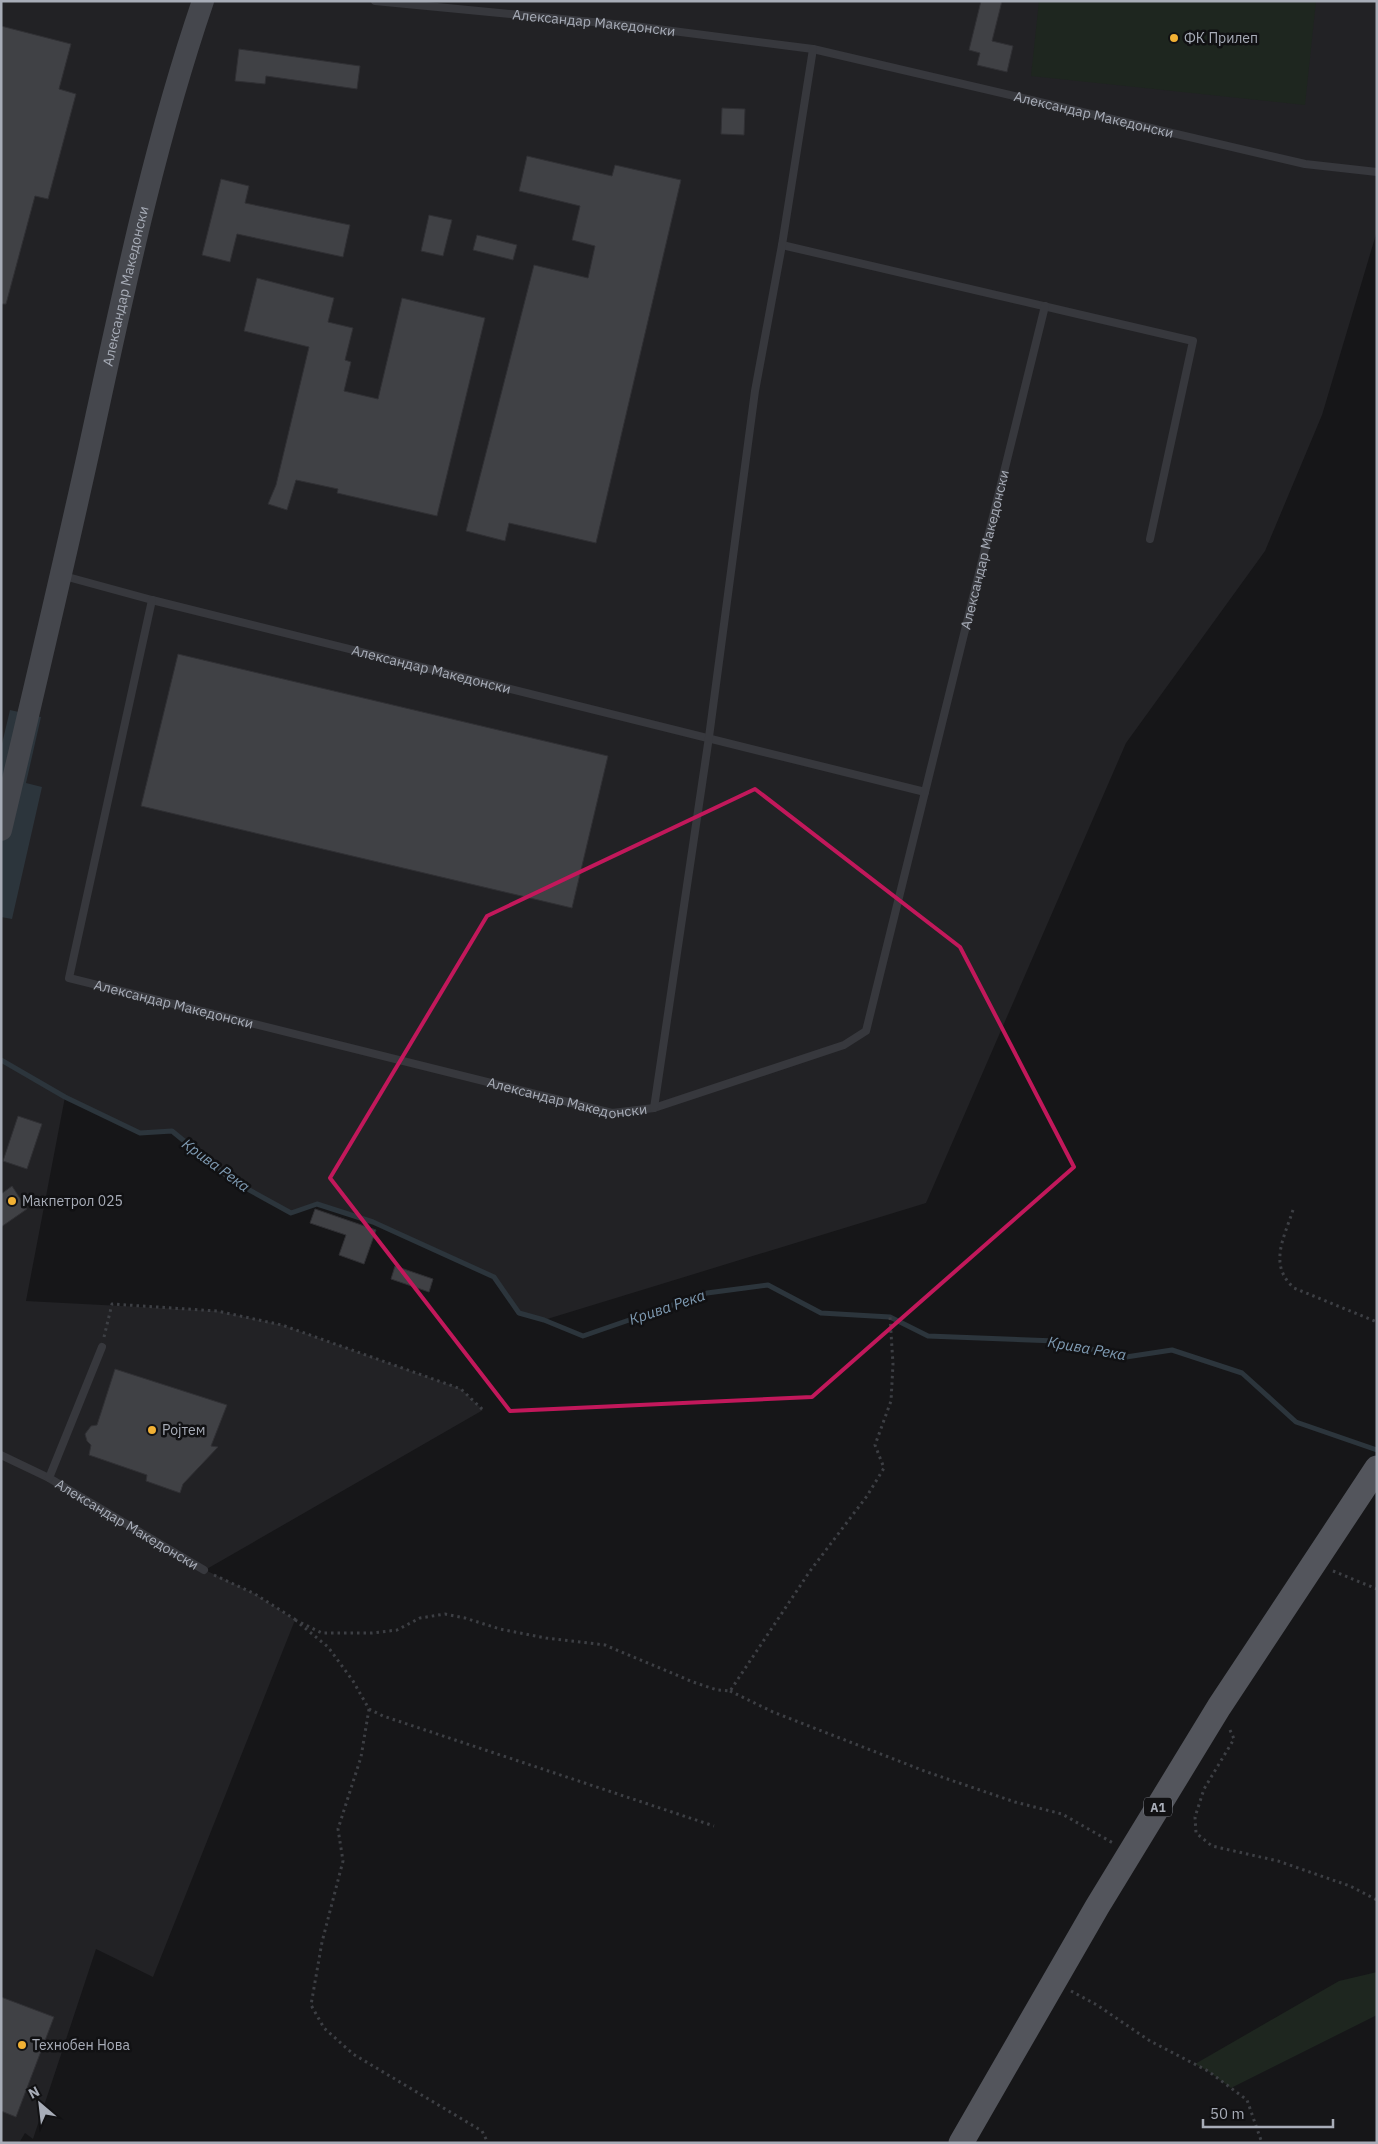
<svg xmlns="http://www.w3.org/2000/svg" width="1378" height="2144" viewBox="0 0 1378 2144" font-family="'IBM Plex Sans',sans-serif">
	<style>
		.built { fill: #222225 }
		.green { fill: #1e261f }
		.water { fill: #2c353c }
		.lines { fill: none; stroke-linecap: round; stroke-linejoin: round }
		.stream { stroke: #2c353c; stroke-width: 5 }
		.building { fill: #404145; stroke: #303034 }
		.path { stroke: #3d3f44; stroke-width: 3; stroke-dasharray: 2.5 4; stroke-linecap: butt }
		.lane { stroke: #37383d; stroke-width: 8 }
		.secondary { stroke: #45474d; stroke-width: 22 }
		.primary { stroke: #53555c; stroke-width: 25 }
		.marked { fill: none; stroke: #c2185b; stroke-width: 4; stroke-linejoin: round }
		.poi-dot { fill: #f2b134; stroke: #111113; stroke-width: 2 }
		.labels { text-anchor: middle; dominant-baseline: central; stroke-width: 5; stroke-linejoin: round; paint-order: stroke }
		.shield { fill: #111113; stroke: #7b7e86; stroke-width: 1 }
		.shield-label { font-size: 12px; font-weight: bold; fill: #a8adb8 }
		.street-label { font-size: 14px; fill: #a8adb8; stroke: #111113 }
		.poi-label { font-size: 14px; fill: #a8adb8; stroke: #111113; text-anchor: start }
		.water-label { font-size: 15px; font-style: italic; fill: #7f9bb3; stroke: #111113 }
	</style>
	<rect width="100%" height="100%" fill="#161618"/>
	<!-- built -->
	<path class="built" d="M 1,1 L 1377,1 L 1377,231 L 1322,415 L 1265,551 L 1126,743 L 926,1203 L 544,1320 L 519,1313 L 494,1277 L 373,1222 L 317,1204 L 291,1213 L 233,1181 L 172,1131 L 140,1133 L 65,1097 L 26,1301 L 217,1311 L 282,1325 L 461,1389 L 483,1410 L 205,1570 L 255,1594 L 295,1620 L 153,1977 L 96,1949 L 33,2139 L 25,2133 L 19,2143 L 1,2143 Z"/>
	<!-- green -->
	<path class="green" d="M 1039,1 L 1316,1 L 1305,105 L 1031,76 Z
		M 1377,1972 L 1377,2015 L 1231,2088 L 1208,2071 L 1195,2064 L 1339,1981 Z"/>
	<!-- water -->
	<path class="water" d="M 10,710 L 41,717 L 26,783 L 42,787 L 12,919 L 1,917 L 1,748 Z"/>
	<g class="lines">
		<!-- stream -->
		<path class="stream" d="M 1,1060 L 65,1097 L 140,1133 L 172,1131 L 233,1181 L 291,1213 L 317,1204 L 373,1222 L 494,1277 L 519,1313 L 544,1320 L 583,1336 L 707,1293 L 768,1285 L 821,1313 L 890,1317 L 928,1336 L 1056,1341 L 1126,1357 L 1172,1350 L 1242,1373 L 1296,1422 L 1377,1450"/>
	</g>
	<!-- building -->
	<path class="building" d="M 981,1 L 1002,1 L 992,41 L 1013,46 L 1007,72 L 977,65 L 980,53 L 969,50 Z
		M 1,26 L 71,44 L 59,89 L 76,94 L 48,199 L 35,196 L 6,304 L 1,304 Z
		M 239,49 L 360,66 L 357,89 L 266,76 L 265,84 L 235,81 Z
		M 722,108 L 745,109 L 744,135 L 721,134 Z
		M 527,156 L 612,176 L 615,165 L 681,180 L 596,543 L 509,523 L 505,541 L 466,531 L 534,265 L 588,278 L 595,246 L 572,240 L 580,206 L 519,191 Z
		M 221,179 L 249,186 L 245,203 L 350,225 L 343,257 L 237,234 L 230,262 L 202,255 Z
		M 429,215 L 452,220 L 443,256 L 421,251 Z
		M 477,235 L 517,245 L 513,260 L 473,250 Z
		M 257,278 L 334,298 L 328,322 L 353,328 L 345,360 L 351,362 L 344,391 L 378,399 L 402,298 L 485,318 L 437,516 L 337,493 L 338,489 L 296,480 L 287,510 L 268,504 L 276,485 L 309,347 L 244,331 Z
		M 178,654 L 608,756 L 572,908 L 141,806 Z
		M 18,1116 L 42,1124 L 27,1169 L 3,1161 Z
		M 12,1186 L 27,1209 L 1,1227 L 1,1194 Z
		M 315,1209 L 376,1230 L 364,1264 L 339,1255 L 346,1235 L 310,1223 Z
		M 395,1266 L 433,1279 L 429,1292 L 391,1279 Z
		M 115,1369 L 227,1405 L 211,1446 L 218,1447 L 183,1484 L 180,1493 L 146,1481 L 147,1475 L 89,1455 L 91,1445 L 87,1441 L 85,1434 L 91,1426 L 97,1425 Z
		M 1,1997 L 54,2017 L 16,2117 L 1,2111 Z"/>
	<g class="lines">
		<!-- path -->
		<path class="path" d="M 1293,1210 C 1284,1238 1268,1265 1294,1288 L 1377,1322
			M 104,1337 L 112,1304 L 217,1311 L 282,1325 L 461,1389 L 483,1410
			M 1333,1571 L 1377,1589
			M 214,1575 L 255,1594 L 296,1620
			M 295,1620 L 322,1633 L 372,1633 L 397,1630 L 420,1618 L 445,1614 L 465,1618 L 500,1629 L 546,1638 L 605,1645 L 693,1682 L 717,1690 L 730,1691 L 810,1571 L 867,1496 L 884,1468 L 875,1445 L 891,1401 L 893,1364 L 890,1317
			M 300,1624 L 328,1647 L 353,1681 L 369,1709 L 383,1716 L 714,1826
			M 730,1691 L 773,1712 L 927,1772 L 1015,1802 L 1062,1814 L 1113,1843
			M 369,1709 L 361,1757 L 338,1829 L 343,1861 L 322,1942 L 311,2005 L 324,2028 L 353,2054 L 482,2131 L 488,2143
			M 1230,1730 L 1234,1739 L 1204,1789 L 1195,1817 L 1196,1833 L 1212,1846 L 1278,1861 L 1350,1886 L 1377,1900
			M 1071,1991 L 1097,2005 L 1150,2041 L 1208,2071 L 1247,2100 L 1262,2143"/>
		<!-- lane -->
		<g class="lane">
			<path id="s1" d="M 375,1 L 634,26 L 813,49 L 1305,164 L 1377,172"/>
			<path d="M 782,245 L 1193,341 L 1150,539"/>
			<path id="s2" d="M 64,576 L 152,600 L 925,792"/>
			<path id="s3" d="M 152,600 L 69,978 L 612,1113 L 654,1108 L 844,1045 L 866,1031 L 1045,306"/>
			<path d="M 654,1108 L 709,737 L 755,391 L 782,245 L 813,49"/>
			<path id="s4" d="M 1,1455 L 49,1478 L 204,1570"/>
			<path d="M 49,1478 L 102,1347"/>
		</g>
		<!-- secondary -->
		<path class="secondary" id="s5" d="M 1,830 C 31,703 61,577 89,450 C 122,299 153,147 203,1"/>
		<!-- primary -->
		<path class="primary" d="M 961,2143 L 1097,1907 L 1219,1707 L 1377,1468"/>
	</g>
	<!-- marked area -->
	<path class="marked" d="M 755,789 L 960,947 L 1074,1167 L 812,1397 L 510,1411 L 330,1178 L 487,916 Z"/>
	<!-- markers -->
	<g class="poi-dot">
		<circle cx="1174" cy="38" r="5"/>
		<circle cx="12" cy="1201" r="5"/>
		<circle cx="152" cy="1430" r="5"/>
		<circle cx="22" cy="2045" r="5"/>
	</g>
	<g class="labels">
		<!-- shield labels -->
		<rect class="shield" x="1144" y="1797.5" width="28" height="19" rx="4"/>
		<g class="shield-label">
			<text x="1158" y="1807">A1</text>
		</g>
		<!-- street labels -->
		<g class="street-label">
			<text stroke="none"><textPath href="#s1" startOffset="220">Александар Македонски</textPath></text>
			<text stroke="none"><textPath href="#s1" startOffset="729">Александар Македонски</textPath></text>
			<text stroke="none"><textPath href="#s5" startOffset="558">Александар Македонски</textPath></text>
			<text stroke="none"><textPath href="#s3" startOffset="1711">Александар Македонски</textPath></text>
			<text stroke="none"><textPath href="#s2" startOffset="379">Александар Македонски</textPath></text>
			<text stroke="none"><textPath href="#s3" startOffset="495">Александар Македонски</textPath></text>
			<text stroke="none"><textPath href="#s3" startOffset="900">Александар Македонски</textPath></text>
			<text stroke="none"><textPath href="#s4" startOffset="144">Александар Македонски</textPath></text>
		</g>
		<!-- poi labels -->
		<g class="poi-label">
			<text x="1184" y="38">ФК Прилеп</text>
			<text x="22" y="1201">Макпетрол 025</text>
			<text x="162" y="1430">Ројтем</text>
			<text x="32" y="2045">Технобен Нова</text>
		</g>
		<!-- water labels -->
		<g class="water-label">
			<text transform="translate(216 1165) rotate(36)">Крива Река</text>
			<text transform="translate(667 1307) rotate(-19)">Крива Река</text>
			<text transform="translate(1087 1348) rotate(10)">Крива Река</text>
		</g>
	</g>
	<!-- border -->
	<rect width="1378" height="2144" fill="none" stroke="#a8adb8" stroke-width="5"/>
	<!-- north arrow -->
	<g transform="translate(40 2104) rotate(332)" stroke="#111113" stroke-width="4" paint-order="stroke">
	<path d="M0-4L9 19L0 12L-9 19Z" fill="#a8adb8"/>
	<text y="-8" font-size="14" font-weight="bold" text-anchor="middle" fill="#a8adb8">N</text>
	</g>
	<!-- scale -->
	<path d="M1203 2119v8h130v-8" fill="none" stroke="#a8adb8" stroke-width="2.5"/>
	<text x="1210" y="2119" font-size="15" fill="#a8adb8" stroke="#111113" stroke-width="4" paint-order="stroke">50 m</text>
</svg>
